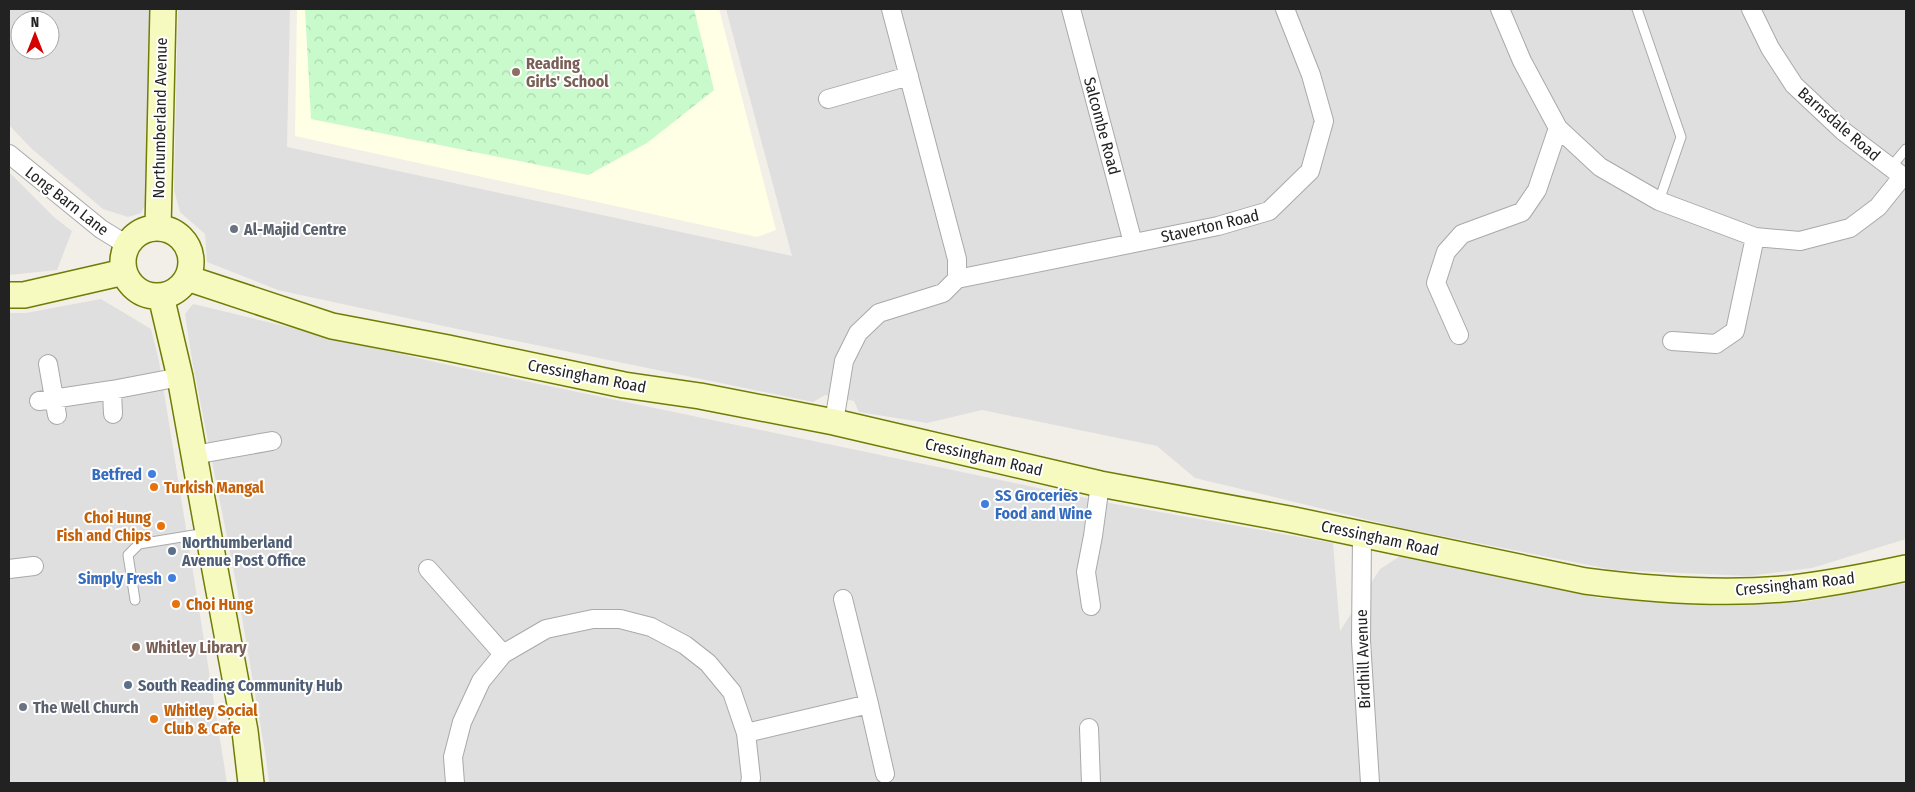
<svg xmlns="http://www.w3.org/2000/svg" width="1915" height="792" viewBox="0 0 1915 792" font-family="'Fira Sans Condensed',sans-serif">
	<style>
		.residential { fill: #e0dfdf; fill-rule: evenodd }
		.education { fill: #ffffe5 }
		.park { fill: url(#park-crowns) }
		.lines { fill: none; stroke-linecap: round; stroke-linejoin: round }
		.lane-casing { stroke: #a9a9a9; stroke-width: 11 }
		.street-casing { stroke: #a9a9a9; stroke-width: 20 }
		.secondary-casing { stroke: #707d05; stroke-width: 28 }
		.lane { stroke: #fff; stroke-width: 9 }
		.street { stroke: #fff; stroke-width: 18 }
		.secondary { stroke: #f7fabf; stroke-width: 25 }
		.education-dot { fill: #8d6e63; stroke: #fff; stroke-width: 2 }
		.worship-dot { fill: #6b7280; stroke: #fff; stroke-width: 2 }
		.shop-dot { fill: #3f7fe0; stroke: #fff; stroke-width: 2 }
		.food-dot { fill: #e8710a; stroke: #fff; stroke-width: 2 }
		.service-dot { fill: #5c6f8a; stroke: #fff; stroke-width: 2 }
		.labels { text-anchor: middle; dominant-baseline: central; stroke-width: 4; stroke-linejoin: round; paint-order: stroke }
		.education-label { font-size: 16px; font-weight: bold; fill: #785e54; stroke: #fff; text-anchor: start }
		.street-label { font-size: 16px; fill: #222; stroke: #fff }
		.worship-label { font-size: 16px; font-weight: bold; fill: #5b616d; stroke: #fff; text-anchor: start }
		.shop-label { font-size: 16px; font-weight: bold; fill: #366cbe; stroke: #fff; text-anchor: end }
		.food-label { font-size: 16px; font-weight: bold; fill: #c56008; stroke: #fff; text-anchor: start }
		.service-label { font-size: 16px; font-weight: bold; fill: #4e5e75; stroke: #fff; text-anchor: start }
	</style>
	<defs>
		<pattern id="park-crowns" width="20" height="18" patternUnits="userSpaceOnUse" patternTransform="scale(1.25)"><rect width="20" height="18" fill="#c8facc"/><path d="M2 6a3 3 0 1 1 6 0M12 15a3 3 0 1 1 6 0" fill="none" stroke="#acd6af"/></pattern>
	</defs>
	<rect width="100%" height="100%" fill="#f2efe9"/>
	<!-- residential -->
	<path class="residential" d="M 9,9 L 150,9 L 146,203 L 141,213 L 128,217 L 103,209 L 32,149 L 9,125 ZM 20,20 L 50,20 L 50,50 L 20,50 Z
		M 178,9 L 290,9 L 287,147 L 792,256 L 726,9 L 1906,9 L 1906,539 L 1812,568 L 1749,576 L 1614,570 L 1402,528 L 1195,478 L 1157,446 L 982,410 L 927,423 L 859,412 L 854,401 L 825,395 L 813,402 L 448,327 L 278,290 L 207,262 L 205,234 L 180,212 L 174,190 Z
		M 9,172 L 55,218 L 72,231 L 57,270 L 9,275 Z
		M 101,299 L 151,329 L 159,361 L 227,783 L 9,783 L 9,313 L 26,313 Z
		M 193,304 L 439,363 L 1115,504 L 1333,543 L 1340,631 L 1380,569 L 1402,555 L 1599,598 L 1716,606 L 1804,602 L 1906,583 L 1906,783 L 269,783 L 266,758 L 237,588 L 192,360 L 185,314 Z"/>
	<!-- education -->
	<path class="education" d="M 297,9 L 719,9 L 776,230 L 757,237 L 295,136 Z"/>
	<!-- park -->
	<path class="park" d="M 305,9 L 694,9 L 714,90 L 647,143 L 588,175 L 311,119 Z"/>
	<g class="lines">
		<!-- lane casing -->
		<g class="lane-casing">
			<path id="lane" d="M 1637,9 L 1681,137 L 1659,201
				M 1891,167 L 1906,149
				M 135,600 L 128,555 L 139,544 L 206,533"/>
		</g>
		<!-- street casing -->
		<g class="street-casing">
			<path id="street" d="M 891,9 L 957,259 L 957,279
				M 1071,9 L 1133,243
				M 1500,9 L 1522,61 L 1558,128 L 1600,167 L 1659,201 L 1755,237 L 1800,241 L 1850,228 L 1878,207 L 1903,176
				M 1751,9 L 1770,48 L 1794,85 L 1843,131 L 1906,179
				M 828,99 L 909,76
				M 9,154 L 101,229 L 127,245
				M 1459,335 L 1436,283 L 1446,252 L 1462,234 L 1522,212 L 1537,190 L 1558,128
				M 1672,341 L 1716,344 L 1735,331 L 1755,237
				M 48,364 L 57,415
				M 112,390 L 113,414
				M 39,401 L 112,390 L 180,377
				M 834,422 L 844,361 L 858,333 L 879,313 L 943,293 L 957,279 L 1218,226 L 1269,211 L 1310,171 L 1324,121 L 1311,75 L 1285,9
				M 194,455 L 272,441
				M 1362,535 L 1361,641 L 1370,783
				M 9,569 L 34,566
				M 428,569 L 503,654
				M 1091,606 L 1086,572 L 1093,536 L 1100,484
				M 869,704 L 885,774
				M 1089,728 L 1091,783
				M 746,733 L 869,704 L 843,599
				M 455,783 L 453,757 L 462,722 L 481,681 L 503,654 L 546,629 L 593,619 L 620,619 L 651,627 L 685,645 L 708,663 L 732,692 L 746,733 L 751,778 L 750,783"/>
		</g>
		<!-- secondary casing -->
		<g class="secondary-casing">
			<path id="secondary" d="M123 262a34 34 0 1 1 68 0a34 34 0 1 1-68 0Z
				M 158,228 L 163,9
				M 187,278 L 332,326 L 448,348 L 624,385 L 700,396 L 834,422 L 1100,484 L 1289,519 L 1585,581 C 1653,590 1725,595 1794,588 C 1832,583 1869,576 1906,568
				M 9,295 L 24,295 L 124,272
				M 161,296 L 180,377 L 208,532 L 245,731 L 251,783"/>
		</g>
		<!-- lane -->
		<use href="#lane" class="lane"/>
		<!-- street -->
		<use href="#street" class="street"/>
		<!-- secondary -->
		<use href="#secondary" class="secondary"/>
	</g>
	<!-- markers -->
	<g class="education-dot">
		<circle cx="516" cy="72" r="5"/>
		<circle cx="136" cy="647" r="5"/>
	</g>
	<g class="worship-dot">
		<circle cx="234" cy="229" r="5"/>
		<circle cx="23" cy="707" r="5"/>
	</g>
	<g class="shop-dot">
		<circle cx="152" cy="474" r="5"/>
		<circle cx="985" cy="504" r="5"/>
		<circle cx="172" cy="578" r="5"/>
	</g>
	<g class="food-dot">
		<circle cx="154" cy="487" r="5"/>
		<circle cx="161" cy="526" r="5"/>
		<circle cx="176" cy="604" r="5"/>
		<circle cx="154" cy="719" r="5"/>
	</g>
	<g class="service-dot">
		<circle cx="172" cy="551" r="5"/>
		<circle cx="128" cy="685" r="5"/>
	</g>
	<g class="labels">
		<!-- education labels -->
		<g class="education-label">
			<text x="526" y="63">Reading<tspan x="526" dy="18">Girls' School</tspan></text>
			<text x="146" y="647">Whitley Library</text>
		</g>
		<!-- street labels -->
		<g class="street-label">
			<text transform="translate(160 118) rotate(-89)">Northumberland Avenue</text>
			<text transform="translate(1839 124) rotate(41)">Barnsdale Road</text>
			<text transform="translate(1102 126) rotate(75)">Salcombe Road</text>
			<text transform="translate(67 201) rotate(38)">Long Barn Lane</text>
			<text transform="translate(1210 226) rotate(-13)">Staverton Road</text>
			<text transform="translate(587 376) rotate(11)">Cressingham Road</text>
			<text transform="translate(984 457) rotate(13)">Cressingham Road</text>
			<text transform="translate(1380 538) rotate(12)">Cressingham Road</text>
			<text transform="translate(1795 584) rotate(-6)">Cressingham Road</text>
			<text transform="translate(1363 659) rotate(-92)">Birdhill Avenue</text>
		</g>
		<!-- worship labels -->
		<g class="worship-label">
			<text x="244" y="229">Al-Majid Centre</text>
			<text x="33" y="707">The Well Church</text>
		</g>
		<!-- shop labels -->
		<g class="shop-label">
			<text x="142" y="474">Betfred</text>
			<text x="995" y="495" text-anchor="start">SS Groceries<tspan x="995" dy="18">Food and Wine</tspan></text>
			<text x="162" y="578">Simply Fresh</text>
		</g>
		<!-- food labels -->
		<g class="food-label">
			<text x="164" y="487">Turkish Mangal</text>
			<text x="151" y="517" text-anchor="end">Choi Hung<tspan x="151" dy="18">Fish and Chips</tspan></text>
			<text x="186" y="604">Choi Hung</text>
			<text x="164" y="710">Whitley Social<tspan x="164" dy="18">Club &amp; Cafe</tspan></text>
		</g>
		<!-- service labels -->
		<g class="service-label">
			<text x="182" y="542">Northumberland<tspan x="182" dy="18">Avenue Post Office</tspan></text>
			<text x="138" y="685">South Reading Community Hub</text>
		</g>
	</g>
	<!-- border -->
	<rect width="1915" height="792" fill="none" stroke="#222222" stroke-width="20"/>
	<!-- north arrow -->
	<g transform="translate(35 35)"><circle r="24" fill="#ffffff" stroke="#a7a7a7"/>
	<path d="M0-4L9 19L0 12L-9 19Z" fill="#d40000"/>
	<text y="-8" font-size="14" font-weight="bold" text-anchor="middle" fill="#222222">N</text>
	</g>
</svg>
